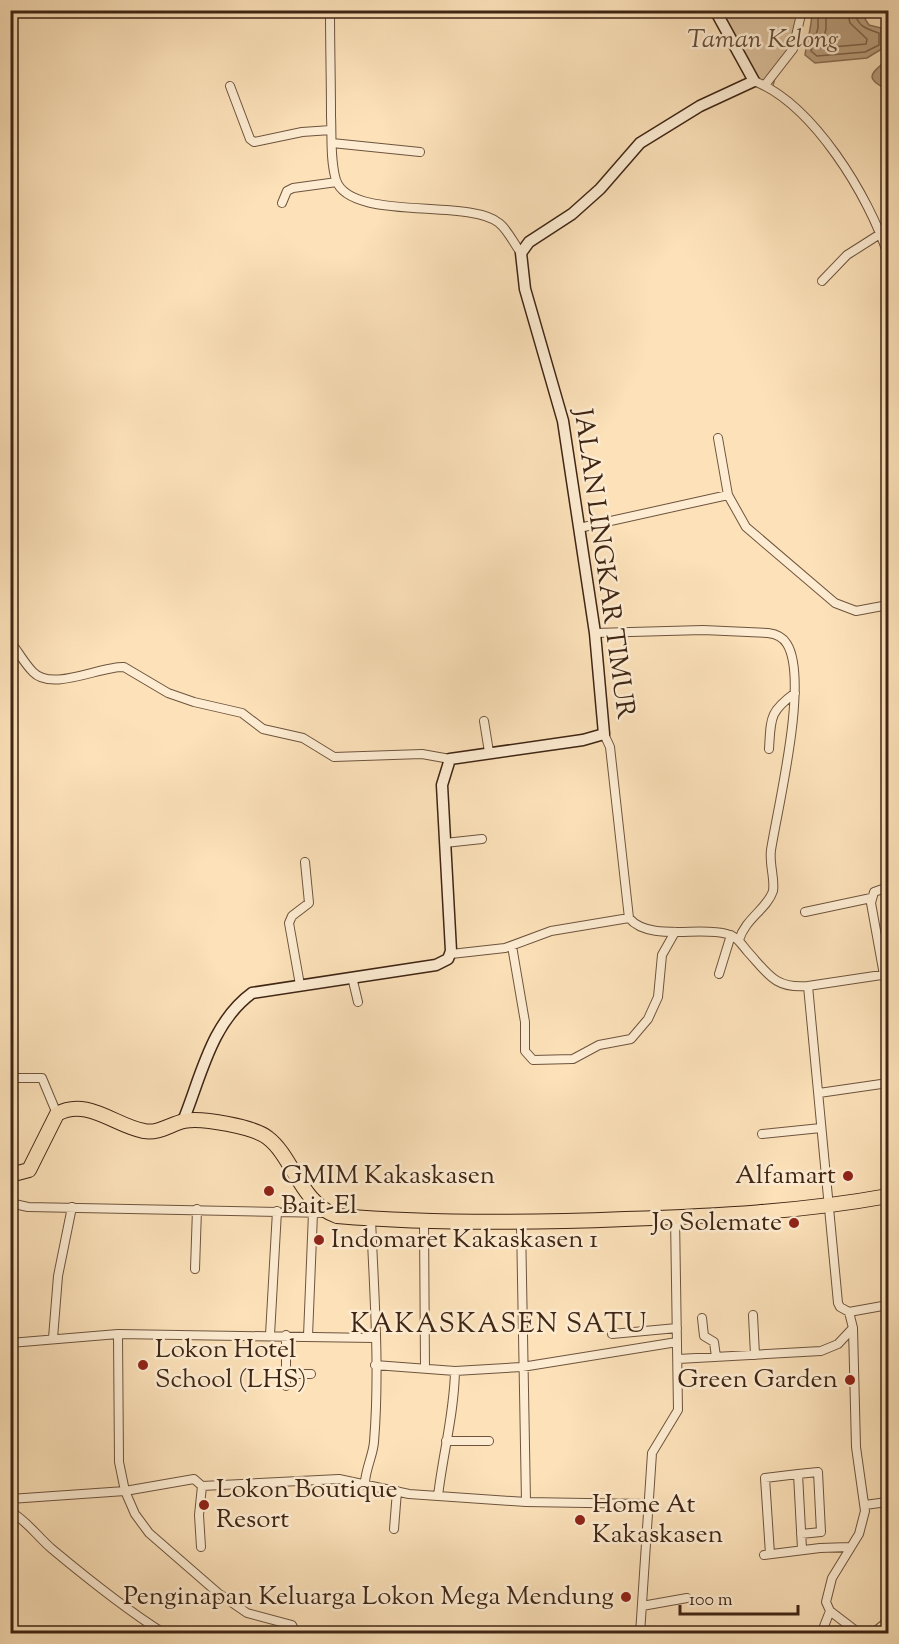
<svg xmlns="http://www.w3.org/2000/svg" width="899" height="1644" viewBox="0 0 899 1644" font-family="'Sorts Mill Goudy',serif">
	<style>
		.green { fill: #dcc19d; stroke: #8e7358; stroke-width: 1.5 }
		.water { fill: #bca181; stroke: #8a6f55; stroke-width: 1.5 }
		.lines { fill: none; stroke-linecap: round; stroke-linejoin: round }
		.shore { stroke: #7e634a; stroke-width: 1.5 }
		.minor-casing { stroke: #6e543d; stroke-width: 10 }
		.secondary-casing { stroke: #3f2514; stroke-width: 13 }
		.trunk-casing { stroke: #3f2514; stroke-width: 16 }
		.minor { stroke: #fdecd2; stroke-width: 8 }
		.secondary { stroke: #fdecd2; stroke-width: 10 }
		.trunk { stroke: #fce1b9; stroke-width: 14 }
		.poi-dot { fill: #8f2418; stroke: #fdecd2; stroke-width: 2 }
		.labels { text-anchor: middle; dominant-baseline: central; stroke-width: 5; stroke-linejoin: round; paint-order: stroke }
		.park-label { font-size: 26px; font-style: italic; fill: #664c36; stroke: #fdecd2 }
		.street-label { font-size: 26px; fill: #3f2514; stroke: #fdecd2 }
		.poi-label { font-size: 26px; fill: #3f2514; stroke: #fdecd2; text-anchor: start }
		.neighbourhood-label { font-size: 27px; letter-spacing: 1.5px; fill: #3f2514; stroke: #fdecd2 }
	</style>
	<rect width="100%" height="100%" fill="#fce1b9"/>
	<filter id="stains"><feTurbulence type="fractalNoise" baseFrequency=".00333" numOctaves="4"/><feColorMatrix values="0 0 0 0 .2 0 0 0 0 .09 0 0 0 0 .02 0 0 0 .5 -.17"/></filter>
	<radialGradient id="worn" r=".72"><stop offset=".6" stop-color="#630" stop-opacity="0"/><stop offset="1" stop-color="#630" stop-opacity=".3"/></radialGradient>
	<!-- green -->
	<path class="green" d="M 713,11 L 802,11 L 789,57 L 777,71 L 772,89 L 754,80 Z"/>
	<!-- water -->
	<path class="water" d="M 812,11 L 860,11 L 869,25 L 885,29 L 885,47 L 867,58 L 815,63 L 805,55 C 807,40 812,27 812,11 Z
		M 888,58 L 888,90 C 859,76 876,72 888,58 Z"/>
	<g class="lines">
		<!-- shore -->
		<path class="shore" d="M 818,10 L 818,28 L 811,51 L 817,56 L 865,52 L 879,45 L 879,33 C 866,29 856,26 855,10
			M 826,10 L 826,29 L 821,48 L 866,44 L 867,39 L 850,23 L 847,10"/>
		<!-- minor casing -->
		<g class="minor-casing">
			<path id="minor" d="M 330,10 C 330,46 331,81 331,116 C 332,136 330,160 336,180 C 350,222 469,198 499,223 C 508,230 514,244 521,253
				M 754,81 C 813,104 869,196 888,255
				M 765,85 L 793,49 L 802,10
				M 230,86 L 250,139 L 254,142 L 302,132 L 331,130
				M 332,143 L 420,152
				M 282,203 L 287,191 L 293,188 L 337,182
				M 822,281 L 847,255 L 880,234
				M 728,495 L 746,527 L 835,603 L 856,611 L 888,605
				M 579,528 L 728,495 L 718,438
				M 595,633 L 703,630 L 768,633 C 776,634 783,637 787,644 C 809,680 778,806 771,850 C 769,864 775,878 773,891 C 767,909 745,919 739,940
				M 10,641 C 18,651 24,663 33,672 C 52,692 100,666 124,667 L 168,693 L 194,702 L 242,713 L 263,729 L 303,738 L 334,757 L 422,754 L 450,759
				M 484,721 L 489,752
				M 604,734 L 610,747 L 629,918
				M 769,749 C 771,718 769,712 795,693
				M 445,843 L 482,839
				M 805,912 L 871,898
				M 512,946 L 525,1022 L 525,1051 L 533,1060 L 573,1059 L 599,1045 L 631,1039 L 648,1019 L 658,997 L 662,955 L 675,932
				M 451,954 L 505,948 L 551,931 L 629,918 C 649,942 700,926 727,934 C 738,937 741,944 748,952 C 768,974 775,989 808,986
				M 719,974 L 731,935
				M 884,975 L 871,903 L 874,892 L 888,887
				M 352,977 L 358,1002
				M 300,985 L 289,923 L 292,916 L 309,903 L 305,862
				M 10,1078 L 42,1078 L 57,1114
				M 819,1093 L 888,1083
				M 762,1134 L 821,1128
				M 10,1203 L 28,1207 L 327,1213
				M 424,1222 L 425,1368
				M 521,1223 L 526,1502
				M 195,1269 L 197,1209
				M 849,1312 L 840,1307 L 838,1303 L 808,986 L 888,974
				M 849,1312 L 888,1305
				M 753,1315 L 755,1355
				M 702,1318 L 704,1336 L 714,1342 L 716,1357
				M 853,1328 L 856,1447 L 865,1511 L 859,1534 L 832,1578 L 826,1602 L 830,1611 L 860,1634
				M 612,1334 L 677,1328
				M 270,1335 L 277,1211
				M 308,1336 L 313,1213
				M 53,1338 L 58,1276 L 72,1207
				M 10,1343 L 118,1334 L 374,1338
				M 678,1359 L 821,1351 L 838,1344 L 853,1328 L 849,1312
				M 375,1365 L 455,1371 L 522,1367 L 677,1342
				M 286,1374 L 311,1374
				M 286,1386 L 286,1335
				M 446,1441 L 489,1441
				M 798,1474 L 818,1472 L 821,1532 L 801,1534
				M 365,1482 C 366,1468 373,1455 374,1442 C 380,1368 374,1292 371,1219
				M 438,1496 C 443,1453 454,1415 455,1371
				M 10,1499 L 125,1491 L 119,1462 L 118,1334
				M 865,1505 L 887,1502
				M 10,1511 C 27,1521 37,1536 52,1549 C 88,1579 125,1609 165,1634
				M 394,1529 L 397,1491
				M 201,1547 L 199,1515 L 202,1486
				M 770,1554 L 765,1478 L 798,1474 L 802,1549
				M 764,1555 L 820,1548 L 850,1547
				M 642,1606 L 687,1598
				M 296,1634 L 292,1625 L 247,1613 L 218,1593 L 149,1533 L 135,1514 L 125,1491 L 194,1479 L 202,1486 L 339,1479 L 409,1494 L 438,1496 L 526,1502 L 648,1504
				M 640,1634 L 652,1453 L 678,1410 L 675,1217
				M 821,1634 L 830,1611
				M 872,1634 L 888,1621"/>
		</g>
		<!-- secondary casing -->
		<g class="secondary-casing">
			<path id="secondary" d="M 183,1121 C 201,1077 211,1023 252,993 L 436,965 L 448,959 L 451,951 L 442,785 L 450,759 L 583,740 L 604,734 L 595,633 L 563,421 L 525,289 L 521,253 L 529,242 L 572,214 L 600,189 L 640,143 L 700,106 L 754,81 L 715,10"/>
		</g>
		<!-- trunk casing -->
		<g class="trunk-casing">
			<path id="trunk" d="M 10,1175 L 29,1170 L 57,1114 C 87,1097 115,1126 144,1131 C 158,1134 171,1124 184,1121 C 201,1117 255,1127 268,1138 C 293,1157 301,1204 337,1216 C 434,1224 528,1223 625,1219 C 714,1216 801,1212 888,1196"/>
		</g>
		<!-- minor -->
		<use href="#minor" class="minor"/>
		<!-- secondary -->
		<use href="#secondary" class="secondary"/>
		<!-- trunk -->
		<use href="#trunk" class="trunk"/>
	</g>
	<!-- markers -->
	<g class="poi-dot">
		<circle cx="848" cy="1176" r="6"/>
		<circle cx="269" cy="1191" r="6"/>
		<circle cx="794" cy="1223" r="6"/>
		<circle cx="319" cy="1240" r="6"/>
		<circle cx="143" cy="1365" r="6"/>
		<circle cx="850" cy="1380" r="6"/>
		<circle cx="204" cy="1505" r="6"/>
		<circle cx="580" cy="1520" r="6"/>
		<circle cx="626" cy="1597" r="6"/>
	</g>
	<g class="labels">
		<!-- park labels -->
		<g class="park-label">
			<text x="763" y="40">Taman Kelong</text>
		</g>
		<!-- street labels -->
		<g class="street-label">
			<text transform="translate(603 564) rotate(82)">JALAN LINGKAR TIMUR</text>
		</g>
		<!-- poi labels -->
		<g class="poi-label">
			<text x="281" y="1176">GMIM Kakaskasen<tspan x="281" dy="30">Bait-El</tspan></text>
			<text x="836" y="1176" text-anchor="end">Alfamart</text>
			<text x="782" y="1223" text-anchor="end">Jo Solemate</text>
			<text x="331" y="1240">Indomaret Kakaskasen 1</text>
			<text x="155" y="1350">Lokon Hotel<tspan x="155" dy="30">School (LHS)</tspan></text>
			<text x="838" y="1380" text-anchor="end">Green Garden</text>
			<text x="216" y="1490">Lokon Boutique<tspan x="216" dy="30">Resort</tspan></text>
			<text x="592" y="1505">Home At<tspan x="592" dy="30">Kakaskasen</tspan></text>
			<text x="614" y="1597" text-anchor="end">Penginapan Keluarga Lokon Mega Mendung</text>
		</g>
		<!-- neighbourhood labels -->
		<g class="neighbourhood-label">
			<text x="499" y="1325">KAKASKASEN SATU</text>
		</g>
	</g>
	<!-- margin -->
	<rect width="899" height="1644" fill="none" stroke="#fce1b9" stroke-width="36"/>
	<rect x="12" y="12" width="875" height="1620" fill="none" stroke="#3f2514" stroke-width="3"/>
	<rect x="18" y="18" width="863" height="1608" fill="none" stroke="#3f2514" stroke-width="1.5"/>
	<!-- scale -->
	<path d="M680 1605v9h118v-9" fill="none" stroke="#3f2514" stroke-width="3"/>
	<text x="689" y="1605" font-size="18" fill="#3f2514" stroke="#fdecd2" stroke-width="4.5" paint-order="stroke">100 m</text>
	<rect width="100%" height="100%" filter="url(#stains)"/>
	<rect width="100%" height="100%" fill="url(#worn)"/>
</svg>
